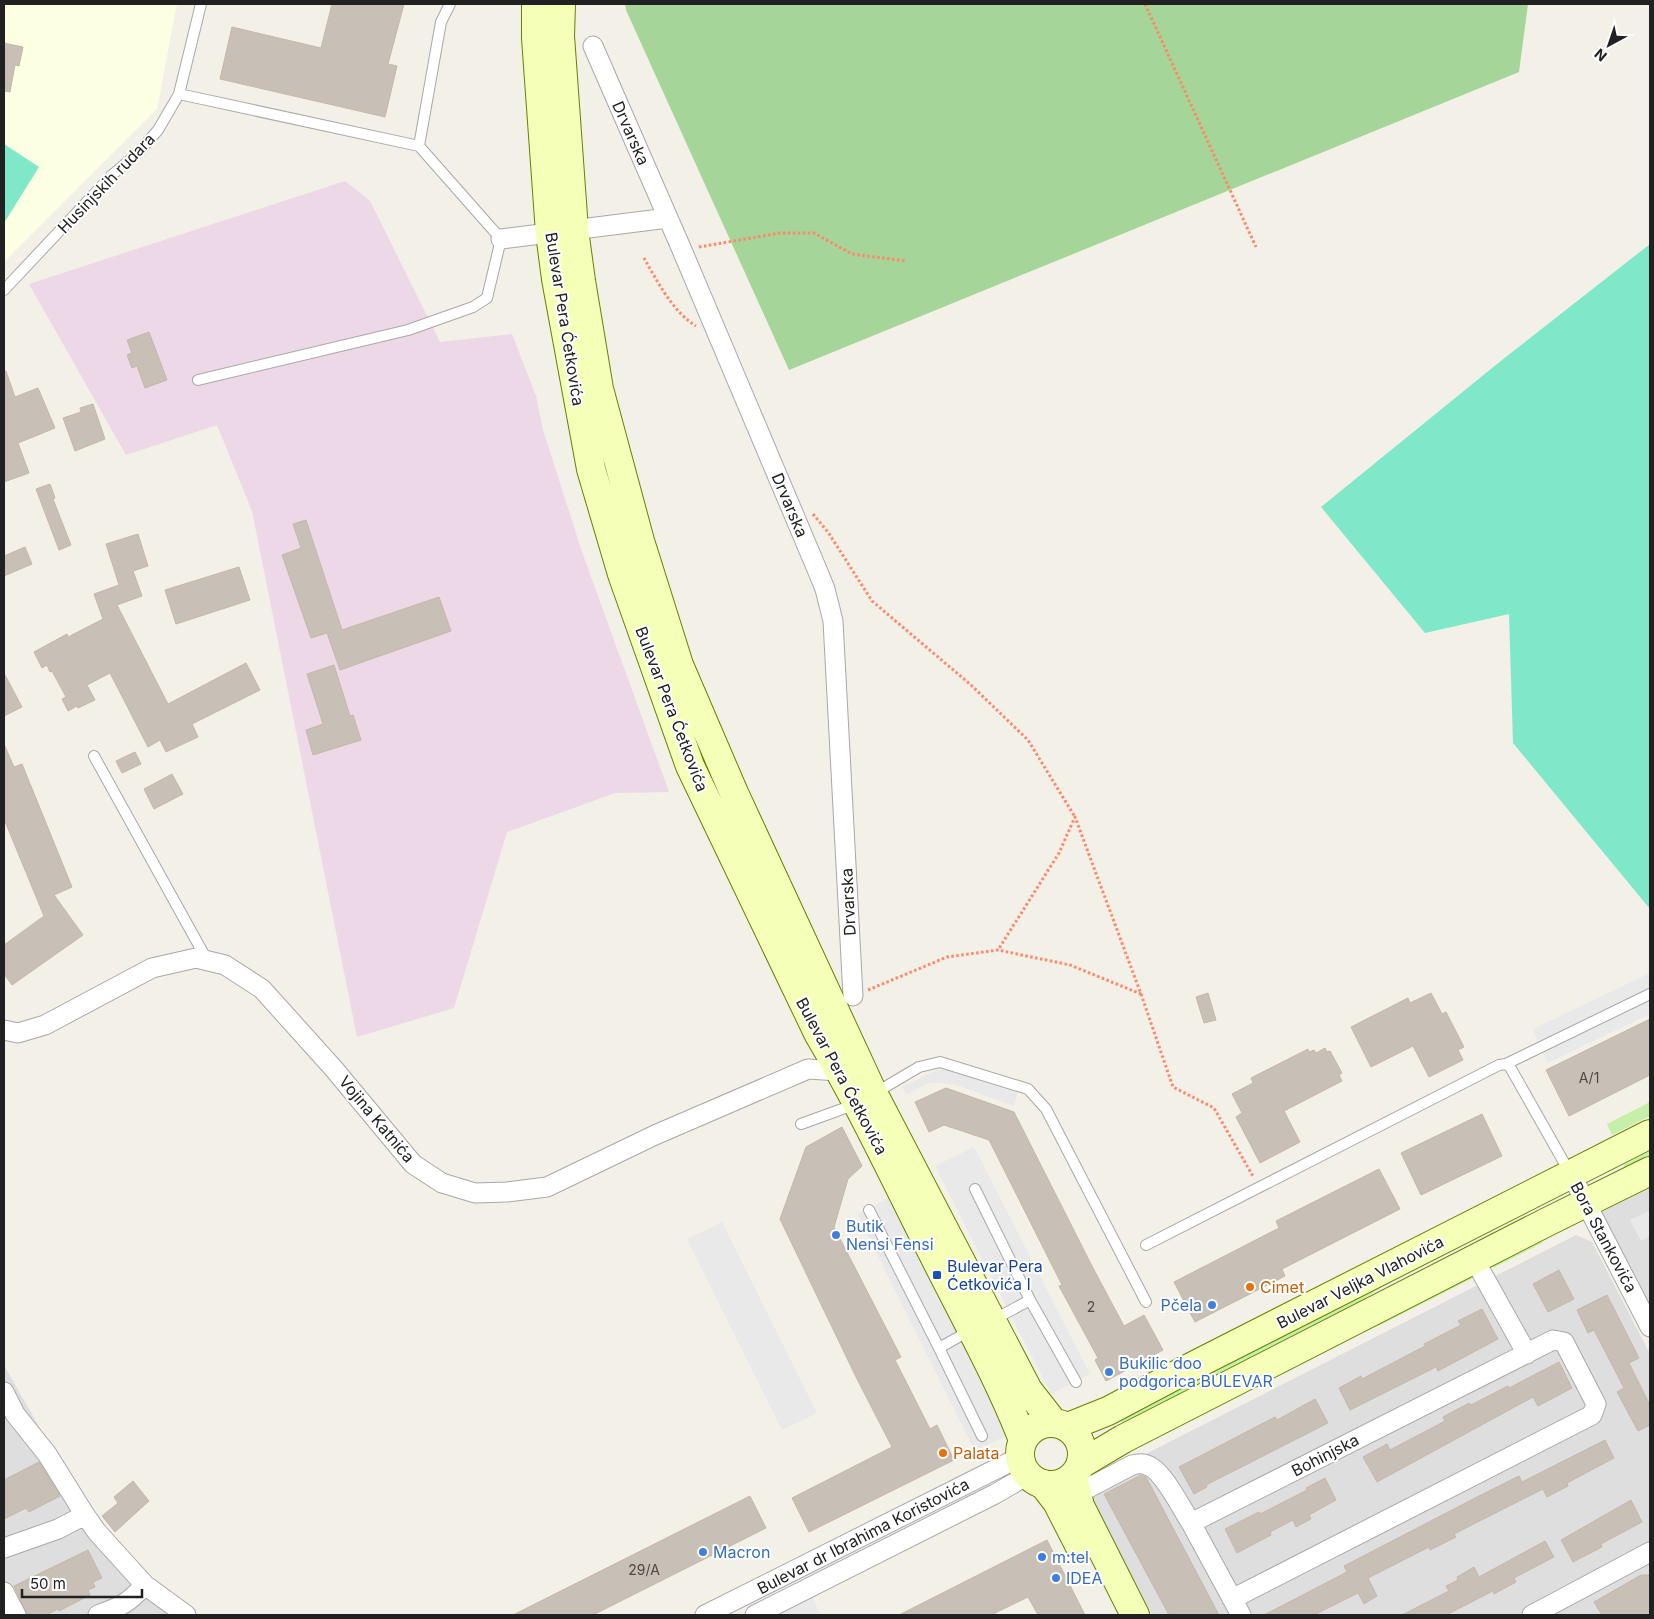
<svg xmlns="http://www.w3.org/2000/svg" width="1654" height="1619" viewBox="0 0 1654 1619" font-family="Inter,sans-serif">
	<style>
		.residential { fill: #dfdede }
		.industrial { fill: #ecd8e7 }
		.education { fill: #fdffe3 }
		.grass { fill: #c6f0a9 }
		.forest { fill: #a5d598 }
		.pitch { fill: #7fe8c8 }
		.parking { fill: #e9e9e9 }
		.building { fill: #c8bfb6; stroke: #c6b7a8 }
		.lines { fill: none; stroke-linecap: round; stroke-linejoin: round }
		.lane-casing { stroke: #a8a8a8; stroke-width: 12 }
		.street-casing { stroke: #a8a8a8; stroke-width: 21 }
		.secondary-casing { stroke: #678000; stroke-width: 30 }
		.path { stroke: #ff876b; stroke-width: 3; stroke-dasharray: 2.5 2.5; stroke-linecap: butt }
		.lane { stroke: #fff; stroke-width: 10 }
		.street { stroke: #fff; stroke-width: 19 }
		.secondary { stroke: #f5ffb8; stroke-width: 28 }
		.shop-dot { fill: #3f7fe0; stroke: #fff; stroke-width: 2 }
		.transit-dot { fill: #1a4fb4; stroke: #fff; stroke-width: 2 }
		.food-dot { fill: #e8710a; stroke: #fff; stroke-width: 2 }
		.labels { text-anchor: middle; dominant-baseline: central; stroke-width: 4; stroke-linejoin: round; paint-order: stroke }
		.number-label { font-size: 14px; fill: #4b4846 }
		.street-label { font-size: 16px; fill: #212121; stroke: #fff }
		.shop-label { font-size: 16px; fill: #366cbe; stroke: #fff; text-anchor: start }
		.transit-label { font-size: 16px; fill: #164399; stroke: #fff; text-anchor: start }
		.food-label { font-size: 16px; fill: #c56008; stroke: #fff; text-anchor: start }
	</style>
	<rect width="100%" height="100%" fill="#f2f0e7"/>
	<!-- residential -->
	<path class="residential" d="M 1650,1184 L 1650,1318 L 1596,1211 Z
		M 1576,1235 L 1592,1242 L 1650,1354 L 1650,1615 L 1152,1615 L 1085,1485 Z
		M 4,1365 L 125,1578 L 179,1615 L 4,1615 Z"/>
	<!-- industrial -->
	<path class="industrial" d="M 345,181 L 370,201 L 440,342 L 512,334 L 536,396 L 543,430 L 582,552 L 669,792 L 615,793 L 507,832 L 454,1008 L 357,1037 L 252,511 L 217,425 L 126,455 L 29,284 Z"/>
	<!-- education -->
	<path class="education" d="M 4,4 L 177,4 L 157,109 L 4,262 Z"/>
	<!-- grass -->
	<path class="grass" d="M 1650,1102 L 1650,1116 L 1612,1135 L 1607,1124 Z
		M 1650,1151 L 1650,1156 L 1625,1168 L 1623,1165 Z
		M 1542,1238 L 1542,1243 L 1493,1268 L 1491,1264 Z
		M 1475,1272 L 1477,1276 L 1378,1326 L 1375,1323 Z
		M 1400,1275 L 1359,1302 L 1153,1409 L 1125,1427 L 1117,1414 Z"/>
	<!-- forest -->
	<path class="forest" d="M 625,4 L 1528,4 L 1519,72 L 789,370 L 626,10 Z"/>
	<!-- pitch -->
	<path class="pitch" d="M 4,144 L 39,167 L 4,223 Z
		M 1650,244 L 1650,909 L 1513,743 L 1509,614 L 1425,633 L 1321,507 L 1497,364 Z"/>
	<!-- parking -->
	<path class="parking" d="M 1650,973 L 1650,1014 L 1548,1063 L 1533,1029 Z
		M 938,1069 L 949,1070 L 1018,1092 L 1014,1106 L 956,1085 L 939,1083 L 928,1083 L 906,1095 L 902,1087 Z
		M 974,1147 L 1090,1374 L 1051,1394 L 935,1166 Z
		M 891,1197 L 1009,1434 L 975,1451 L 857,1214 Z
		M 1650,1210 L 1650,1236 L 1641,1241 L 1630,1220 Z
		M 722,1222 L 817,1413 L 782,1430 L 687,1239 Z
		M 812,1595 L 820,1615 L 773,1615 Z"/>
	<!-- building -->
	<path class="building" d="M 332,4 L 404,4 L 388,64 L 397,66 L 385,117 L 220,79 L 232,27 L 321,48 Z
		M 4,43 L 23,47 L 19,66 L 15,65 L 10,92 L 4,91 Z
		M 149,332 L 167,380 L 145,388 L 137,366 L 132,368 L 127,355 L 132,353 L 127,340 Z
		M 4,371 L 6,371 L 15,397 L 38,388 L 55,428 L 18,443 L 29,473 L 4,482 Z
		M 93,404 L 105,439 L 75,451 L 63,418 L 81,412 L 80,408 Z
		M 50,484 L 55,498 L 53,499 L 71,545 L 59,550 L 36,489 Z
		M 306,520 L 342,630 L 439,597 L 451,631 L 340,670 L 327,633 L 311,638 L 282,555 L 301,548 L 293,524 Z
		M 138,534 L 148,566 L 133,571 L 142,596 L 117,605 L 168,704 L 246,663 L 260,690 L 192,724 L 198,737 L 166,752 L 160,740 L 148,747 L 110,673 L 87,685 L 95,700 L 78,708 L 77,706 L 68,711 L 62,699 L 66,697 L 52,671 L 50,672 L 47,665 L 42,668 L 34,652 L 67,634 L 68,637 L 103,619 L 94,594 L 119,585 L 106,544 Z
		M 25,547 L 32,564 L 4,576 L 4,556 Z
		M 239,567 L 250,600 L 176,624 L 165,590 Z
		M 334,665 L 350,716 L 353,715 L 361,740 L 313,755 L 306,730 L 323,724 L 307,674 Z
		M 4,673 L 22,707 L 4,716 Z
		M 4,744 L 14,767 L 22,764 L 72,887 L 54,895 L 83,935 L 12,985 L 4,974 L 4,945 L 44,916 L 4,819 Z
		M 135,752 L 141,764 L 122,773 L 116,761 Z
		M 172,774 L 183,794 L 154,809 L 144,789 Z
		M 1208,993 L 1216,1020 L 1204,1023 L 1196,997 Z
		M 1431,993 L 1442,1014 L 1446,1012 L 1464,1047 L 1458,1050 L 1463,1060 L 1429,1077 L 1413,1046 L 1371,1067 L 1351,1027 L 1408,998 L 1410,1003 Z
		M 1650,1019 L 1650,1075 L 1569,1116 L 1546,1070 Z
		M 1325,1048 L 1327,1052 L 1330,1051 L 1342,1073 L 1339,1075 L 1342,1081 L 1284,1111 L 1300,1142 L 1260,1163 L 1236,1117 L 1242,1113 L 1232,1094 L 1253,1083 L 1251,1078 L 1308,1049 L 1309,1052 L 1314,1050 L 1316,1053 Z
		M 946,1088 L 1014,1112 L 1093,1268 L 1124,1326 L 1144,1315 L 1163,1350 L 1106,1381 L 1095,1360 L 1098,1358 L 1059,1286 L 1062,1285 L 989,1140 L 944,1125 L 929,1132 L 915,1102 Z
		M 1482,1114 L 1502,1156 L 1421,1195 L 1401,1153 Z
		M 842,1127 L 862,1166 L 848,1179 L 834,1227 L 901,1357 L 895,1360 L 930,1429 L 937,1425 L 954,1460 L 809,1532 L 792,1498 L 892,1447 L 857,1379 L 780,1219 L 806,1147 Z
		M 1379,1169 L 1400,1209 L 1282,1269 L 1285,1276 L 1195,1322 L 1174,1282 L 1279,1228 L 1276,1221 Z
		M 1559,1270 L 1574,1299 L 1548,1312 L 1533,1284 Z
		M 1607,1295 L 1639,1358 L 1629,1363 L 1650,1405 L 1650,1425 L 1638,1431 L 1617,1392 L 1624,1388 L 1594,1330 L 1588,1333 L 1577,1310 Z
		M 1482,1309 L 1498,1339 L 1438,1371 L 1436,1367 L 1350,1410 L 1339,1388 L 1361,1376 L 1362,1379 L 1425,1346 L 1424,1344 L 1461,1325 L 1458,1321 Z
		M 1559,1362 L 1572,1388 L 1538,1406 L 1533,1397 L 1377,1482 L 1363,1457 L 1387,1444 L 1390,1450 L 1445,1421 L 1443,1417 L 1469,1403 L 1471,1405 L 1508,1386 L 1509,1388 Z
		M 1315,1399 L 1328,1423 L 1206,1485 L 1207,1487 L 1194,1494 L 1179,1467 L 1275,1417 L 1277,1420 Z
		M 1605,1440 L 1614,1458 L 1567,1483 L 1568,1486 L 1547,1497 L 1543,1489 L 1454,1534 L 1456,1537 L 1430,1550 L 1429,1547 L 1368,1578 L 1377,1596 L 1364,1604 L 1358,1593 L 1314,1615 L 1264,1615 L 1347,1572 L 1344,1566 L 1477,1497 L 1519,1476 L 1522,1482 Z
		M 39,1462 L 60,1496 L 29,1512 L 26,1508 L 4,1519 L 4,1480 Z
		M 1141,1475 L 1146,1477 L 1219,1615 L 1169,1615 L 1104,1494 Z
		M 1325,1478 L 1336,1500 L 1309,1515 L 1311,1519 L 1296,1527 L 1293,1520 L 1270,1532 L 1271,1535 L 1237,1553 L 1225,1529 L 1259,1512 L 1260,1514 L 1307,1490 L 1306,1488 Z
		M 133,1481 L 149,1501 L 115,1532 L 102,1516 L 118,1503 L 114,1497 Z
		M 750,1496 L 766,1528 L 593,1615 L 513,1615 Z
		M 1631,1500 L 1642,1522 L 1601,1544 L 1602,1547 L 1573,1562 L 1561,1540 Z
		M 1047,1540 L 1085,1615 L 1038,1615 L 1028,1597 L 991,1615 L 899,1615 Z
		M 1545,1541 L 1554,1557 L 1514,1578 L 1516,1582 L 1494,1594 L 1493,1591 L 1446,1615 L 1402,1615 L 1449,1591 L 1446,1586 L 1458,1580 L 1457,1577 L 1474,1567 L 1479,1577 Z
		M 88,1550 L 102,1578 L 93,1582 L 95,1587 L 88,1590 L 90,1595 L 59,1611 L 58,1609 L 46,1615 L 27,1615 L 14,1586 Z
		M 1641,1575 L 1650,1575 L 1650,1615 L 1602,1615 L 1594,1602 Z"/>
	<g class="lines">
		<!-- lane casing -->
		<g class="lane-casing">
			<path id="lane" d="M 179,94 L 419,146
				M 4,290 L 112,175 L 137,154 L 158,130 L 179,94 L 201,4
				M 198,380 L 408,330 L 473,307 L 487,298 L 501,239 L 419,146 L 441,22 L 450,4
				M 94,756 L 207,960
				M 1506,1064 L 1650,994
				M 875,1093 L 919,1067 L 940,1062 L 1028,1089 L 1046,1109 L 1146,1302
				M 801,1124 L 856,1104
				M 975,1189 L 1030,1300 L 1076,1382
				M 869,1210 L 939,1348 L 971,1330
				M 1146,1245 L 1499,1065 L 1506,1064 L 1510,1067 L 1570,1173
				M 993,1320 L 1030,1300
				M 939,1348 L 982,1436"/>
		</g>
		<!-- street casing -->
		<g class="street-casing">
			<path id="street" d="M 593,46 L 682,250 L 816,567 L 825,589 L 833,621 L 853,996
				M 501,239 L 668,218
				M 4,1030 L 18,1033 L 45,1025 L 152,968 L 196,958 L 225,965 L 262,989 L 334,1069 L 413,1164 L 442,1183 L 475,1193 L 507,1192 L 547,1187 L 655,1135 L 808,1069 L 839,1071
				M 1571,1174 L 1650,1327
				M 1474,1259 L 1527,1354
				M 4,1392 L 15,1414 L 47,1454 L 85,1515 L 97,1532 L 145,1585 L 186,1615
				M 1077,1494 L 1132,1465 C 1139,1463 1145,1463 1151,1467 C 1165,1475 1182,1509 1191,1523
				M 4,1548 L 58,1529 L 85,1515
				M 4,1592 L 16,1615
				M 1232,1599 L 1592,1415 L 1596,1404 L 1564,1342 L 1553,1340 L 1191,1523 L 1241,1615
				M 98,1615 C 122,1606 127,1604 145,1585
				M 705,1615 L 1020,1457
				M 755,1615 L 995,1494 L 1028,1475
				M 1532,1615 L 1650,1552"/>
		</g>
		<!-- secondary casing -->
		<g class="secondary-casing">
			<path id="secondary" d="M 536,4 L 536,38 L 550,233 L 556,279 L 591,469 L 622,574 L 690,766 L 818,1033 C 860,1104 895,1179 932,1252 C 963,1314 998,1376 1023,1440
				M 561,4 L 560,36 L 574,230 L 581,281 L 599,389 L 640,541 L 679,665 L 734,793 L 873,1093 L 1028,1390 L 1053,1422
				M1020 1454a31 31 0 1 1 62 0a31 31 0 1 1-62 0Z
				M 1068,1427 L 1108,1411 L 1193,1366 L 1650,1134
				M 1081,1464 L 1123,1439 L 1545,1223 L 1650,1171
				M 1073,1477 L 1080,1506 L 1135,1615
				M 1043,1484 L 1057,1502 L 1080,1547"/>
		</g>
		<!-- path -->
		<path class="path" d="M 1145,4 L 1256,247
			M 699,247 L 780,233 L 814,233 L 852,254 L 906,261
			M 644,258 C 657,281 673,312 696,326
			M 813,514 L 828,532 L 872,601 L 971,685 L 1028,740 L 1075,817
			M 868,990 L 947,957 L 998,950 L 1070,965 L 1141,994 L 1075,817 L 1059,853 L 998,950
			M 1141,994 L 1173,1087 L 1214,1108 L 1254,1178"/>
		<!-- lane -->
		<use href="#lane" class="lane"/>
		<!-- street -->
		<use href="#street" class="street"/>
		<!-- secondary -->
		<use href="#secondary" class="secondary"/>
	</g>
	<!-- markers -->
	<g class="shop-dot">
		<circle cx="836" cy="1235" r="5"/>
		<circle cx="1212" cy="1305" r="5"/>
		<circle cx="1109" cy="1372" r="5"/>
		<circle cx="703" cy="1552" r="5"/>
		<circle cx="1042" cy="1557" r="5"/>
		<circle cx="1056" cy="1578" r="5"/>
	</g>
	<rect class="transit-dot" x="932" y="1270" width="10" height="10" rx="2.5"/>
	<g class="food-dot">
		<circle cx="1250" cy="1287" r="5"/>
		<circle cx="943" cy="1453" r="5"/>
	</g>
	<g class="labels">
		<!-- number labels -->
		<g class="number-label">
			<text x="1589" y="1077">A/1</text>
			<text x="1091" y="1306">2</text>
			<text x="644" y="1569">29/A</text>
		</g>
		<!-- street labels -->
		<g class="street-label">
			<text transform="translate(631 133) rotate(66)">Drvarska</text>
			<text transform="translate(106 183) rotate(-46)">Husinjskih rudara</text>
			<text transform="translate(565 319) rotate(81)">Bulevar Pera Ćetkovića</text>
			<text transform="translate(790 505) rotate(67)">Drvarska</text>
			<text transform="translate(672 709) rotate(69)">Bulevar Pera Ćetkovića</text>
			<text transform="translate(848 902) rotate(-93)">Drvarska</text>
			<text transform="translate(842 1076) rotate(62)">Bulevar Pera Ćetkovića</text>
			<text transform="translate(377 1119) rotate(50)">Vojina Katnića</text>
			<text transform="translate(1604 1237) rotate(62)">Bora Stankovića</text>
			<text transform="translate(1360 1282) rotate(-27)">Bulevar Veljka Vlahovića</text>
			<text transform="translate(1325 1455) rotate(-27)">Bohinjska</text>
			<text transform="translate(863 1536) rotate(-27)">Bulevar dr Ibrahima Koristovića</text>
		</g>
		<!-- shop labels -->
		<g class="shop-label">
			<text x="846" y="1226">Butik<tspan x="846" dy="18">Nensi Fensi</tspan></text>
			<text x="1202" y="1305" text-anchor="end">Pčela</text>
			<text x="1119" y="1363">Bukilic doo<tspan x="1119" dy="18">podgorica BULEVAR</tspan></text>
			<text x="713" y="1552">Macron</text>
			<text x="1052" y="1557">m:tel</text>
			<text x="1066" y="1578">IDEA</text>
		</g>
		<!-- transit labels -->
		<g class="transit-label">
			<text x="947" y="1266">Bulevar Pera<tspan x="947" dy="18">Ćetkovića I</tspan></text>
		</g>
		<!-- food labels -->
		<g class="food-label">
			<text x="1260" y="1287">Cimet</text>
			<text x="953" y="1453">Palata</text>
		</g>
	</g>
	<!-- border -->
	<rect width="1654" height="1619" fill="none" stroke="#212121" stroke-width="10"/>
	<!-- north arrow -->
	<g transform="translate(1609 45) rotate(220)" stroke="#ffffff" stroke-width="4" paint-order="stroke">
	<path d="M0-4L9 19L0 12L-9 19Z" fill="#212121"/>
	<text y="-8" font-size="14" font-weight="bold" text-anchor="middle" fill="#212121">N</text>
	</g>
	<!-- scale -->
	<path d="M22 1589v8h120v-8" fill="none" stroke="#212121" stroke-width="2.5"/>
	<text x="30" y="1589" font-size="15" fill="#212121" stroke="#ffffff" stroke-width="4" paint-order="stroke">50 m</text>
</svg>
